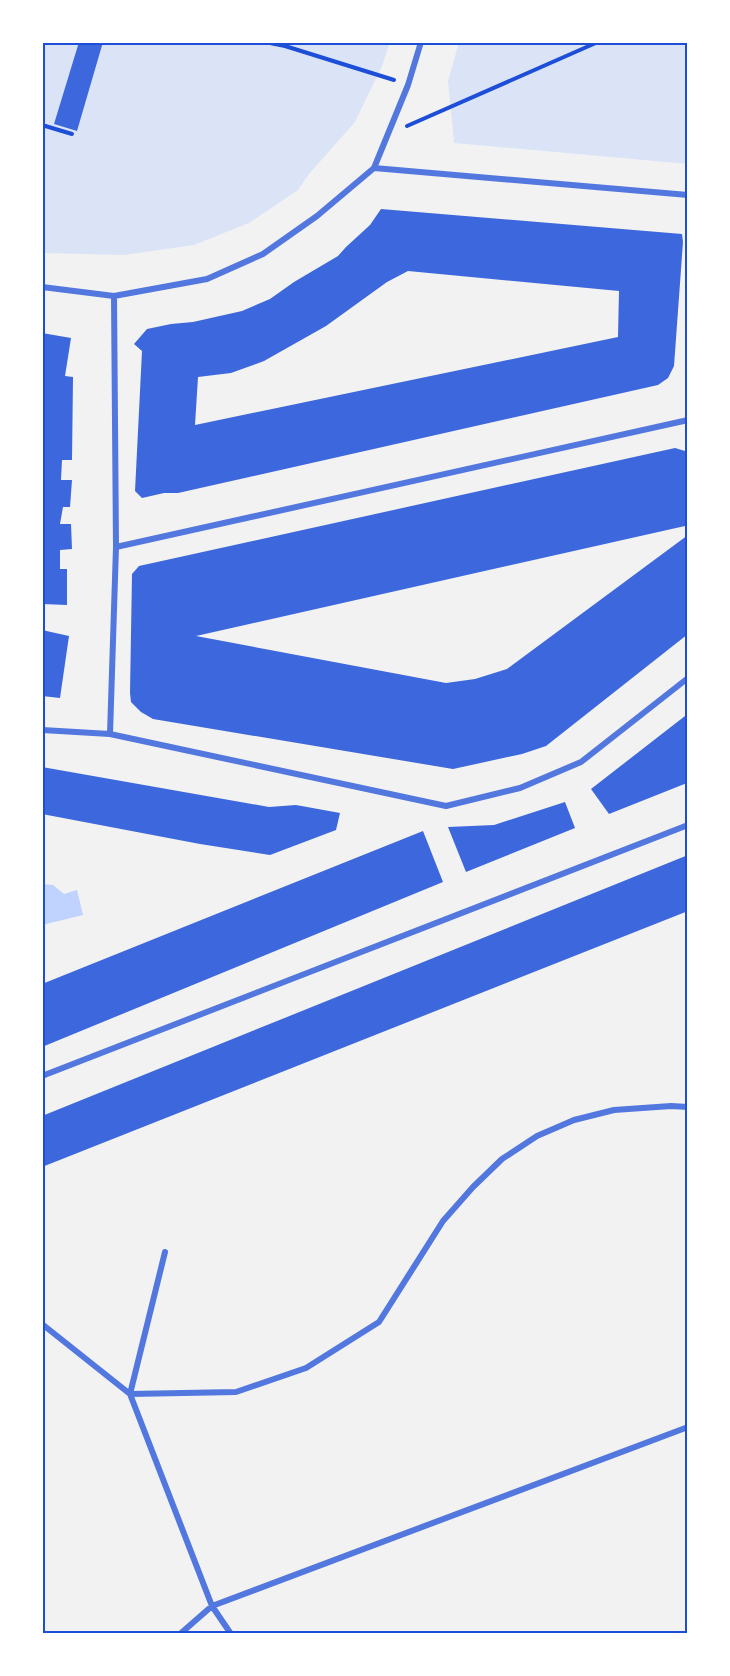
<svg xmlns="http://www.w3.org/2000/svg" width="730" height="1676" viewBox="0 0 730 1676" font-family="'Noto Sans',sans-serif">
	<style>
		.green { fill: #dbe4f7 }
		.water { fill: #bfd3fe }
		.building { fill: #3d67dc; fill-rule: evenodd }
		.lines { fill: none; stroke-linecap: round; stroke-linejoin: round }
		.path { stroke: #1d4ed8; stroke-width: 4 }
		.minor { stroke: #5277de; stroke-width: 6 }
		.neatline { fill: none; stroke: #1d4ed8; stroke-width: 2 }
	</style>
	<rect width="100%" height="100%" fill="#f2f2f2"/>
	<!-- green -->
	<path class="green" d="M 42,42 L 390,42 L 382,66 L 355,122 L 309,174 L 298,190 L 249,223 L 194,245 L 124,255 L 42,253 Z
		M 459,42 L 688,42 L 688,164 L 454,143 L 448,81 Z"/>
	<!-- water -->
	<path class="water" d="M 42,884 L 53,885 L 64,894 L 77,890 L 83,915 L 42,925 Z"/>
	<!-- building -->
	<path class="building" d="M 79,42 L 103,42 L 77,131 L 54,124 Z
		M 381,209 L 682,234 L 683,242 L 674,366 L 668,378 L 658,385 L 178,493 L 164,493 L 142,498 L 135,491 L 142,351 L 134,344 L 147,329 L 171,324 L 193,322 L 242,311 L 270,299 L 294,282 L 338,256 L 346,247 L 370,225 ZM 408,271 L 619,291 L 618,337 L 195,425 L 198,377 L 231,373 L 264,361 L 326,326 L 387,282 Z
		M 42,333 L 71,338 L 65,376 L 73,377 L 72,460 L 62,460 L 61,480 L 72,480 L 70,507 L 63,507 L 60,524 L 71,524 L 72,549 L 60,550 L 60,569 L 67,569 L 67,605 L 42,604 Z
		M 675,448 L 685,451 L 688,455 L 688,634 L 546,746 L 522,754 L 453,769 L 153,719 L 141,712 L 131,702 L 130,693 L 132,574 L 139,566 ZM 685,526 L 688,535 L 507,669 L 475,679 L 446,683 L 196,636 Z
		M 42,630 L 69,636 L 60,698 L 42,696 Z
		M 685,716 L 688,720 L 687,783 L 609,814 L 591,789 Z
		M 42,767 L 269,807 L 296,805 L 340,813 L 336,830 L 270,855 L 200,844 L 42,814 Z
		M 565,802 L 575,828 L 466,872 L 448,827 L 494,825 Z
		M 423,831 L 443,882 L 42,1047 L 42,984 Z
		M 688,855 L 688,911 L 42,1167 L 42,1116 Z"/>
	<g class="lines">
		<!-- path -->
		<path class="path" d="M 265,42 L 285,46
			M 282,42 L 285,46 L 394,80
			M 42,125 L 72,134
			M 407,126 L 598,42"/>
		<!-- minor -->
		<path class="minor" d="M 374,168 L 688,195
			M 42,287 L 114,296 L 207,279 L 263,254 L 317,216 L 374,168 L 408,85 L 421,42
			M 116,547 L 688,420
			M 42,730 L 110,734 L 446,806 L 520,788 L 581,762 L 688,678
			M 110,734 L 116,547 L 114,296
			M 42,1076 L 688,825
			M 165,1252 L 130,1394 L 236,1392 L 306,1368 L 379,1322 L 443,1221 L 473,1187 L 502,1159 L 537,1136 L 574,1120 L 614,1110 L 671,1106 L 688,1107
			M 42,1324 L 130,1394 L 212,1606 L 231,1634
			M 180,1634 L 212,1606 L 688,1427"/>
	</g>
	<!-- border -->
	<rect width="730" height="1676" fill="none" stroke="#ffffff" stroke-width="87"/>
	<rect x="44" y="44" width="642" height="1588" class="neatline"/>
</svg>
